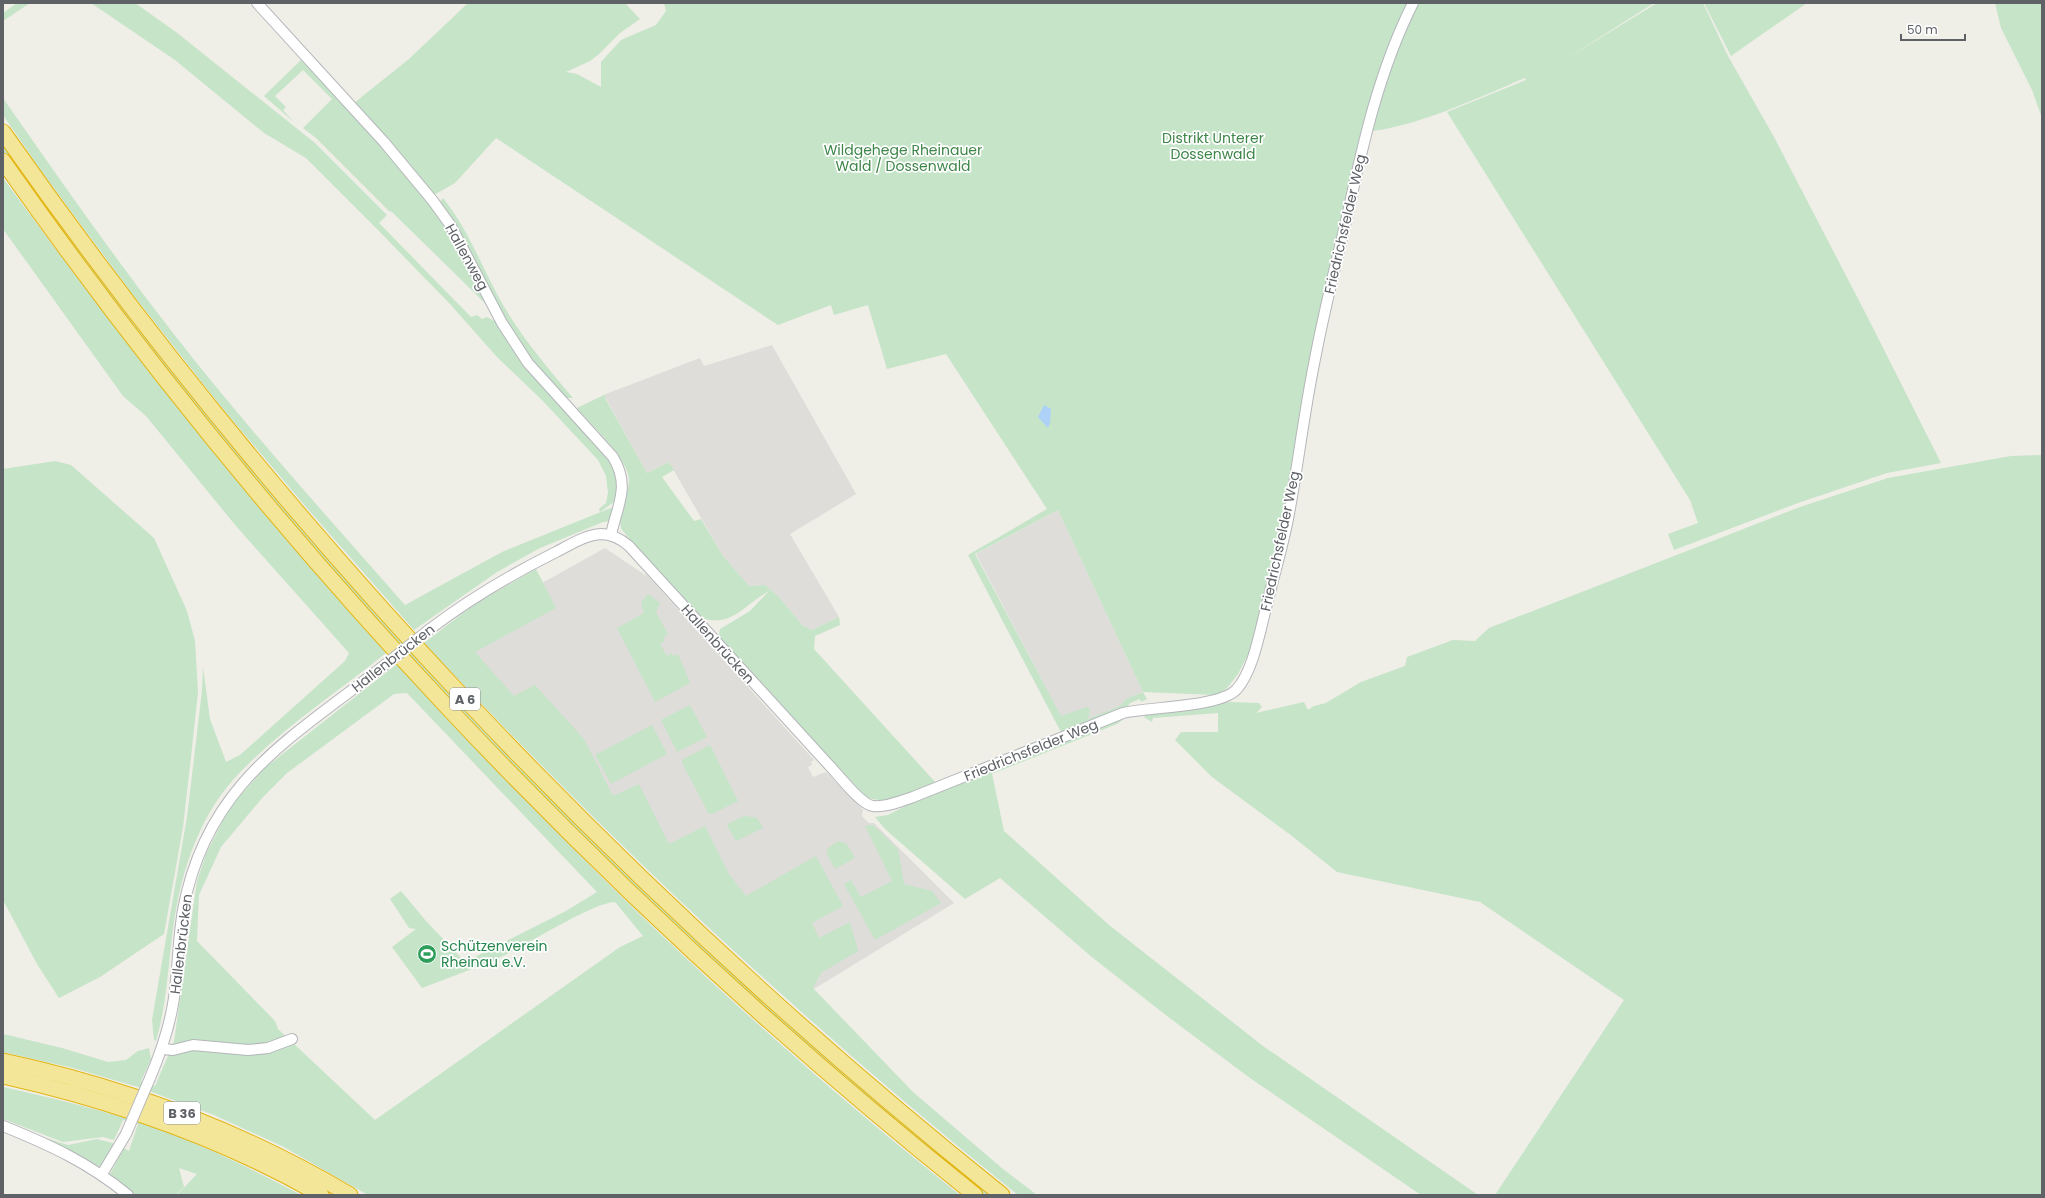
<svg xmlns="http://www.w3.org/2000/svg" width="2045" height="1198" viewBox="0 0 2045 1198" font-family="Poppins,sans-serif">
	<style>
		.industrial { fill: #deddd9 }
		.green { fill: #c5e4c8; fill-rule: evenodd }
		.water { fill: #aed1f8 }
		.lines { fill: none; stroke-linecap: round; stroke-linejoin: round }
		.minor-casing { stroke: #b4b6ba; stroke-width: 12 }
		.highway-casing { stroke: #e2b513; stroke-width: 17 }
		.minor { stroke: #fff; stroke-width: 10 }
		.highway { stroke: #f4e698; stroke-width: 15 }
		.minor-bridge-casing { stroke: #b4b6ba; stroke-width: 12; stroke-linecap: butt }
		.minor-bridge { stroke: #fff; stroke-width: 10 }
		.labels { text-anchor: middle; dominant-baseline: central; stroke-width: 3.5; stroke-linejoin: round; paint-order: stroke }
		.shield { fill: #fff; stroke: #8e9094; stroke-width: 1 }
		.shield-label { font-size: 13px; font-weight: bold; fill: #5e6166 }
		.park-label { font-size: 14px; fill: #3e8548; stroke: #fff }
		.street-label { font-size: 14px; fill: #5e6166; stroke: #fff }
		.leisure-label { font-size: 14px; fill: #27864d; stroke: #fff; text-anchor: start }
	</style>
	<rect width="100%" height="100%" fill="#efeee7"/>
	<!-- industrial -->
	<path class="industrial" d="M 772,345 L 856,494 L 790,534 L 839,617 L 812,630 L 803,626 L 779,597 L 765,585 L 749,586 L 723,556 L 669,462 L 647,473 L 605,397 L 606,394 L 700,358 L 704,366 Z
		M 1058,510 L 1143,692 L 1126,699 L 1121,706 L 1067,728 L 976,554 Z
		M 605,548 L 645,575 L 646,574 L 814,760 L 811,762 L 812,765 L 808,767 L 813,777 L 826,772 L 863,810 L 862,816 L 869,823 L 874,823 L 954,903 L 814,989 L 454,644 L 544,582 Z"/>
	<!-- green -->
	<path class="green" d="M 17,3 L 30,3 L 3,21 L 3,13 Z
		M 91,3 L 135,3 L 176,32 L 315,143 L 387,215 L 379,223 L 471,317 L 477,315 L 482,319 L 487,317 L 498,323 L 613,464 L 618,487 L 615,501 L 600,512 L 599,509 L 606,503 L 608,493 L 606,476 L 598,460 L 542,400 L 497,357 L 450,304 L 375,227 L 306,158 L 264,133 L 175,60 Z
		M 468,3 L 625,3 L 640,19 L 620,33 L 599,54 L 590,61 L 566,72 L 577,74 L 601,87 L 601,62 L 621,40 L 656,25 L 666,11 L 664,3 L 1654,3 L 1561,62 L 1657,3 L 1703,3 L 1728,56 L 1774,137 L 1868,318 L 1941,463 L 1887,473 L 1798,503 L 1674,550 L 1668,534 L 1698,523 L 1690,500 L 1447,112 L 1526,80 L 1525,78 C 1477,98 1413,129 1362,132 L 1284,519 L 1254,643 L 1238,674 L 1227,688 L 1217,695 L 1143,692 L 1147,699 L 1141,702 L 1140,699 L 1130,703 L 1127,708 L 1062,734 L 968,555 L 1047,509 L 946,354 L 887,369 L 868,305 L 834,315 L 831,305 L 778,325 L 496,138 L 455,183 L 434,195 L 354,103 L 409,59 ZM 1058,510 L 1143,692 L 1126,699 L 1120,706 L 1088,719 L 1090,709 L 1087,707 L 1061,716 L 975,554 Z
		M 1704,3 L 1807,3 L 1731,56 Z
		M 1995,3 L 2042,3 L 2042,118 L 2032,90 L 2001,28 Z
		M 301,60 L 379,143 L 433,208 L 455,241 L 491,309 L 391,211 L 390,212 L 316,138 L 303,128 L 332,99 L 303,70 L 275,96 L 286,107 L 283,110 L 294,122 L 264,96 Z
		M 3,98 C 58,177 113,256 173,333 C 246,427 326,515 405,605 L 502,552 L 618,505 L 614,521 L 603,522 L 540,548 L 497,572 L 414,630 L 306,507 L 223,409 L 130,291 L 42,172 L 3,115 Z
		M 3,143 L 470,714 L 992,1195 L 984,1195 C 777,1026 581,844 401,647 C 328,568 258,486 191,401 C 134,330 80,256 25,183 L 3,151 Z
		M 3,178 C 123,342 249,502 386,653 C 335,694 277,731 233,780 C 205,811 188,854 179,894 C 168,943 170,993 156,1041 L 154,1040 L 152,1020 L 187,817 L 202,691 L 203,667 L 210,719 L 226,762 L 240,755 L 345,661 L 349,653 L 236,526 L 146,416 L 123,396 L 3,229 Z
		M 443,198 C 467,228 480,262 498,296 C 518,333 546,366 573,398 L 566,398 L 525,352 L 440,202 Z
		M 606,394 L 605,398 L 647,473 L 669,462 L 674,470 L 662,477 L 694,521 L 701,519 L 723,556 L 749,586 L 765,585 L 779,597 L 803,626 L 812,630 L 839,617 L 840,625 L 815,636 L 814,649 L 936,783 L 902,797 L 885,801 L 867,798 L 718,639 L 720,629 L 750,611 L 769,591 C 742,606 732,629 698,617 L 622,530 C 615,513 629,497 629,480 C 629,459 590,424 577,408 Z
		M 2042,455 L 2042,1195 L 1495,1195 L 1624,1000 L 1480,902 L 1337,872 L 1292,836 L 1212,777 L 1175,740 L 1181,732 L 1218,732 L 1218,713 L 1153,718 L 1152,722 L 1144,717 L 1146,714 L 1230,702 L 1259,703 L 1262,707 L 1256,713 L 1304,702 L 1308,710 L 1314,706 L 1326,703 L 1361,682 L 1405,666 L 1407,657 L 1453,640 L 1475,641 L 1489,628 L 1800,507 L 1888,478 L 2011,456 Z
		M 55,461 L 71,465 L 154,538 L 187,611 L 195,641 L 198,692 L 191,757 L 183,827 L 164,934 L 100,977 L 59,998 L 37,964 L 3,900 L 3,469 Z
		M 536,569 L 556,608 L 475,652 L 514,696 L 535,685 L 584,739 L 613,796 L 639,784 L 669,844 L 705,826 L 729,874 L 746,896 L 816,856 L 843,906 L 812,923 L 819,938 L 850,922 L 858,951 L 821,973 L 813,988 L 913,1092 L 1003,1169 L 1037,1195 L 1018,1195 C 806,1025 609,841 424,643 L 475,604 Z
		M 648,594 L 660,603 L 656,612 L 668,634 L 663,637 L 665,641 L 660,644 L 667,656 L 671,653 L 673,656 L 678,654 L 690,683 L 655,702 L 617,628 L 644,613 L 641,602 Z
		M 397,664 C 570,854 758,1035 960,1195 L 368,1195 L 282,1146 L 214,1115 L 138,1087 L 73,1068 L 3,1052 L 3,1034 L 62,1048 L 108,1062 L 126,1060 L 138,1051 L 149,1048 L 151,1059 L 141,1081 L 155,1086 L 174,1042 L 197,881 L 206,854 L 224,818 L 237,799 L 266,767 ZM 407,693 L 597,892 L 566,911 L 465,962 L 426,921 L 401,891 L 390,899 L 409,928 L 416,929 L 392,947 L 422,988 C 453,976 484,965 513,951 C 536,939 593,903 615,902 L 643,936 L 620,947 L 375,1120 L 278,1029 L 275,1021 L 197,941 L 199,895 L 221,847 L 263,797 L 287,773 L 394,694 Z
		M 690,705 L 707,737 L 677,752 L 661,720 Z
		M 1128,716 L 1117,724 L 992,774 L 1004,831 L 1109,925 L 1263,1046 L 1478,1195 L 1421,1195 L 1250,1078 L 1167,1016 L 1093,958 L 1000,878 L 965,899 L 885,829 L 875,817 L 888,815 L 917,800 Z
		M 652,725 L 667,754 L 611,784 L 595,755 Z
		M 710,745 L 738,801 L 712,814 L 709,814 L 682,763 L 682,760 Z
		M 745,816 L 757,818 L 763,828 L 736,841 L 727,826 L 729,823 Z
		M 873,825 L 898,849 L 904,884 L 932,891 L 941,903 L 875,940 L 844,884 L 851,880 L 861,897 L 892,881 L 865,826 Z
		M 838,841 L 846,843 L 855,858 L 835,869 L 827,854 L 827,849 Z
		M 3,1087 C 48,1097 94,1108 138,1122 C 195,1141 249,1167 301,1195 L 177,1195 L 197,1174 L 179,1168 L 184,1187 L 176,1195 L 133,1195 L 111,1177 L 110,1174 L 124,1148 L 129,1151 L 138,1124 L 123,1120 L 114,1140 L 103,1137 L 63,1142 L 3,1119 Z
		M 46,1138 L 68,1145 L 97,1139 L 116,1144 L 102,1165 L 98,1166 L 68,1149 L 43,1140 Z"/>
	<!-- water -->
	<path class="water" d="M 1044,405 L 1051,409 L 1050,423 L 1048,428 L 1038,417 Z"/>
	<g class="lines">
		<!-- minor casing -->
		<g class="minor-casing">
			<path id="minor" d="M 257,3 L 384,142 L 433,201 L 451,226 L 502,323 L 528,363 L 613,457 C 631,487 617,505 611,535
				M 430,629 C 472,597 510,575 556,552 C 570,545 585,535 601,534 C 612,534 621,539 629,546 L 828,764 C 837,773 861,805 873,806 C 885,808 901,801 913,797 L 1123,713 C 1149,707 1219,707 1236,690 C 1253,672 1260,631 1266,608 C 1273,579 1282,549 1288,519 C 1298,466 1304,412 1315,359 C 1324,311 1336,264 1347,217 C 1363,143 1379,71 1413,3
				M 163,1049 L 173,1050 L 193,1045 L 248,1050 L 268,1048 L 292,1039
				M 150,1078 C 161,1052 170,1026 174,998 C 178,969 178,939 183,910 C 206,785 288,740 381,668
				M 3,1126 C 50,1145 89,1163 128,1195
				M 102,1174 L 126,1134"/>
		</g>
		<!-- highway casing -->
		<g class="highway-casing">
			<path id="highway" d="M 3,132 C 283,531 621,890 1002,1195
				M 3,161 C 275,549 605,899 975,1195
				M 3,1061 C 125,1087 242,1131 350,1195
				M 3,1076 C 114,1101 222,1138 321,1195"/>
		</g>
		<!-- minor -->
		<use href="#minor" class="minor"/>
		<!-- highway -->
		<use href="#highway" class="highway"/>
		<!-- minor-bridge casing -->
		<g class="minor-bridge-casing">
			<path id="minor-bridge" d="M 381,668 L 430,629
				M 126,1134 L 150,1078"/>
		</g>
		<!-- minor-bridge -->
		<use href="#minor-bridge" class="minor-bridge"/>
	</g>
	<!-- icons -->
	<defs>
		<g id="stadium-disc" transform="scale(1)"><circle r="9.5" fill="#2e9e5b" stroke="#fff"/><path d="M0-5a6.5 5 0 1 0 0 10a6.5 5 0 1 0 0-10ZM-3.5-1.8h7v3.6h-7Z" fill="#fff"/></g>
	</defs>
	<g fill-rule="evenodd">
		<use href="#stadium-disc" x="427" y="954"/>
	</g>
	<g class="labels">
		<!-- shield labels -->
		<g class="shield">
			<rect x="450" y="688" width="30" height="22" rx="3"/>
			<rect x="164" y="1102" width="36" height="22" rx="3"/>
		</g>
		<g class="shield-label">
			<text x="465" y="699">A 6</text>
			<text x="182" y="1113">B 36</text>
		</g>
		<!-- park labels -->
		<g class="park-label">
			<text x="1213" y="138">Distrikt Unterer<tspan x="1213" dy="16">Dossenwald</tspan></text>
			<text x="903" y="150">Wildgehege Rheinauer<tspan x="903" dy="16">Wald / Dossenwald</tspan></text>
		</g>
		<!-- street labels -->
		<g class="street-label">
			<text transform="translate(1345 224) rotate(-77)">Friedrichsfelder Weg</text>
			<text transform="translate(467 257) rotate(61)">Hallenweg</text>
			<text transform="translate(1280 541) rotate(-78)">Friedrichsfelder Weg</text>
			<text transform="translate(718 644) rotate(48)">Hallenbrücken</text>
			<text transform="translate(393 658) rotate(-38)">Hallenbrücken</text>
			<text transform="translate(1031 750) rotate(-22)">Friedrichsfelder Weg</text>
			<text transform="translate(181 944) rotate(-83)">Hallenbrücken</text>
		</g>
		<!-- leisure labels -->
		<g class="leisure-label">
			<text x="441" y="946">Schützenverein<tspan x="441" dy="16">Rheinau e.V.</tspan></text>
		</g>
	</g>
	<!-- border -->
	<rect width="2045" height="1198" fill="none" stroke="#5e6166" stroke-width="8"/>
	<!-- scale -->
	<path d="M1901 34v6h64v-6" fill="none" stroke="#5e6166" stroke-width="2"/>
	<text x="1907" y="34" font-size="12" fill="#5e6166" stroke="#ffffff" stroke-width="3" paint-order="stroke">50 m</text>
</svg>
